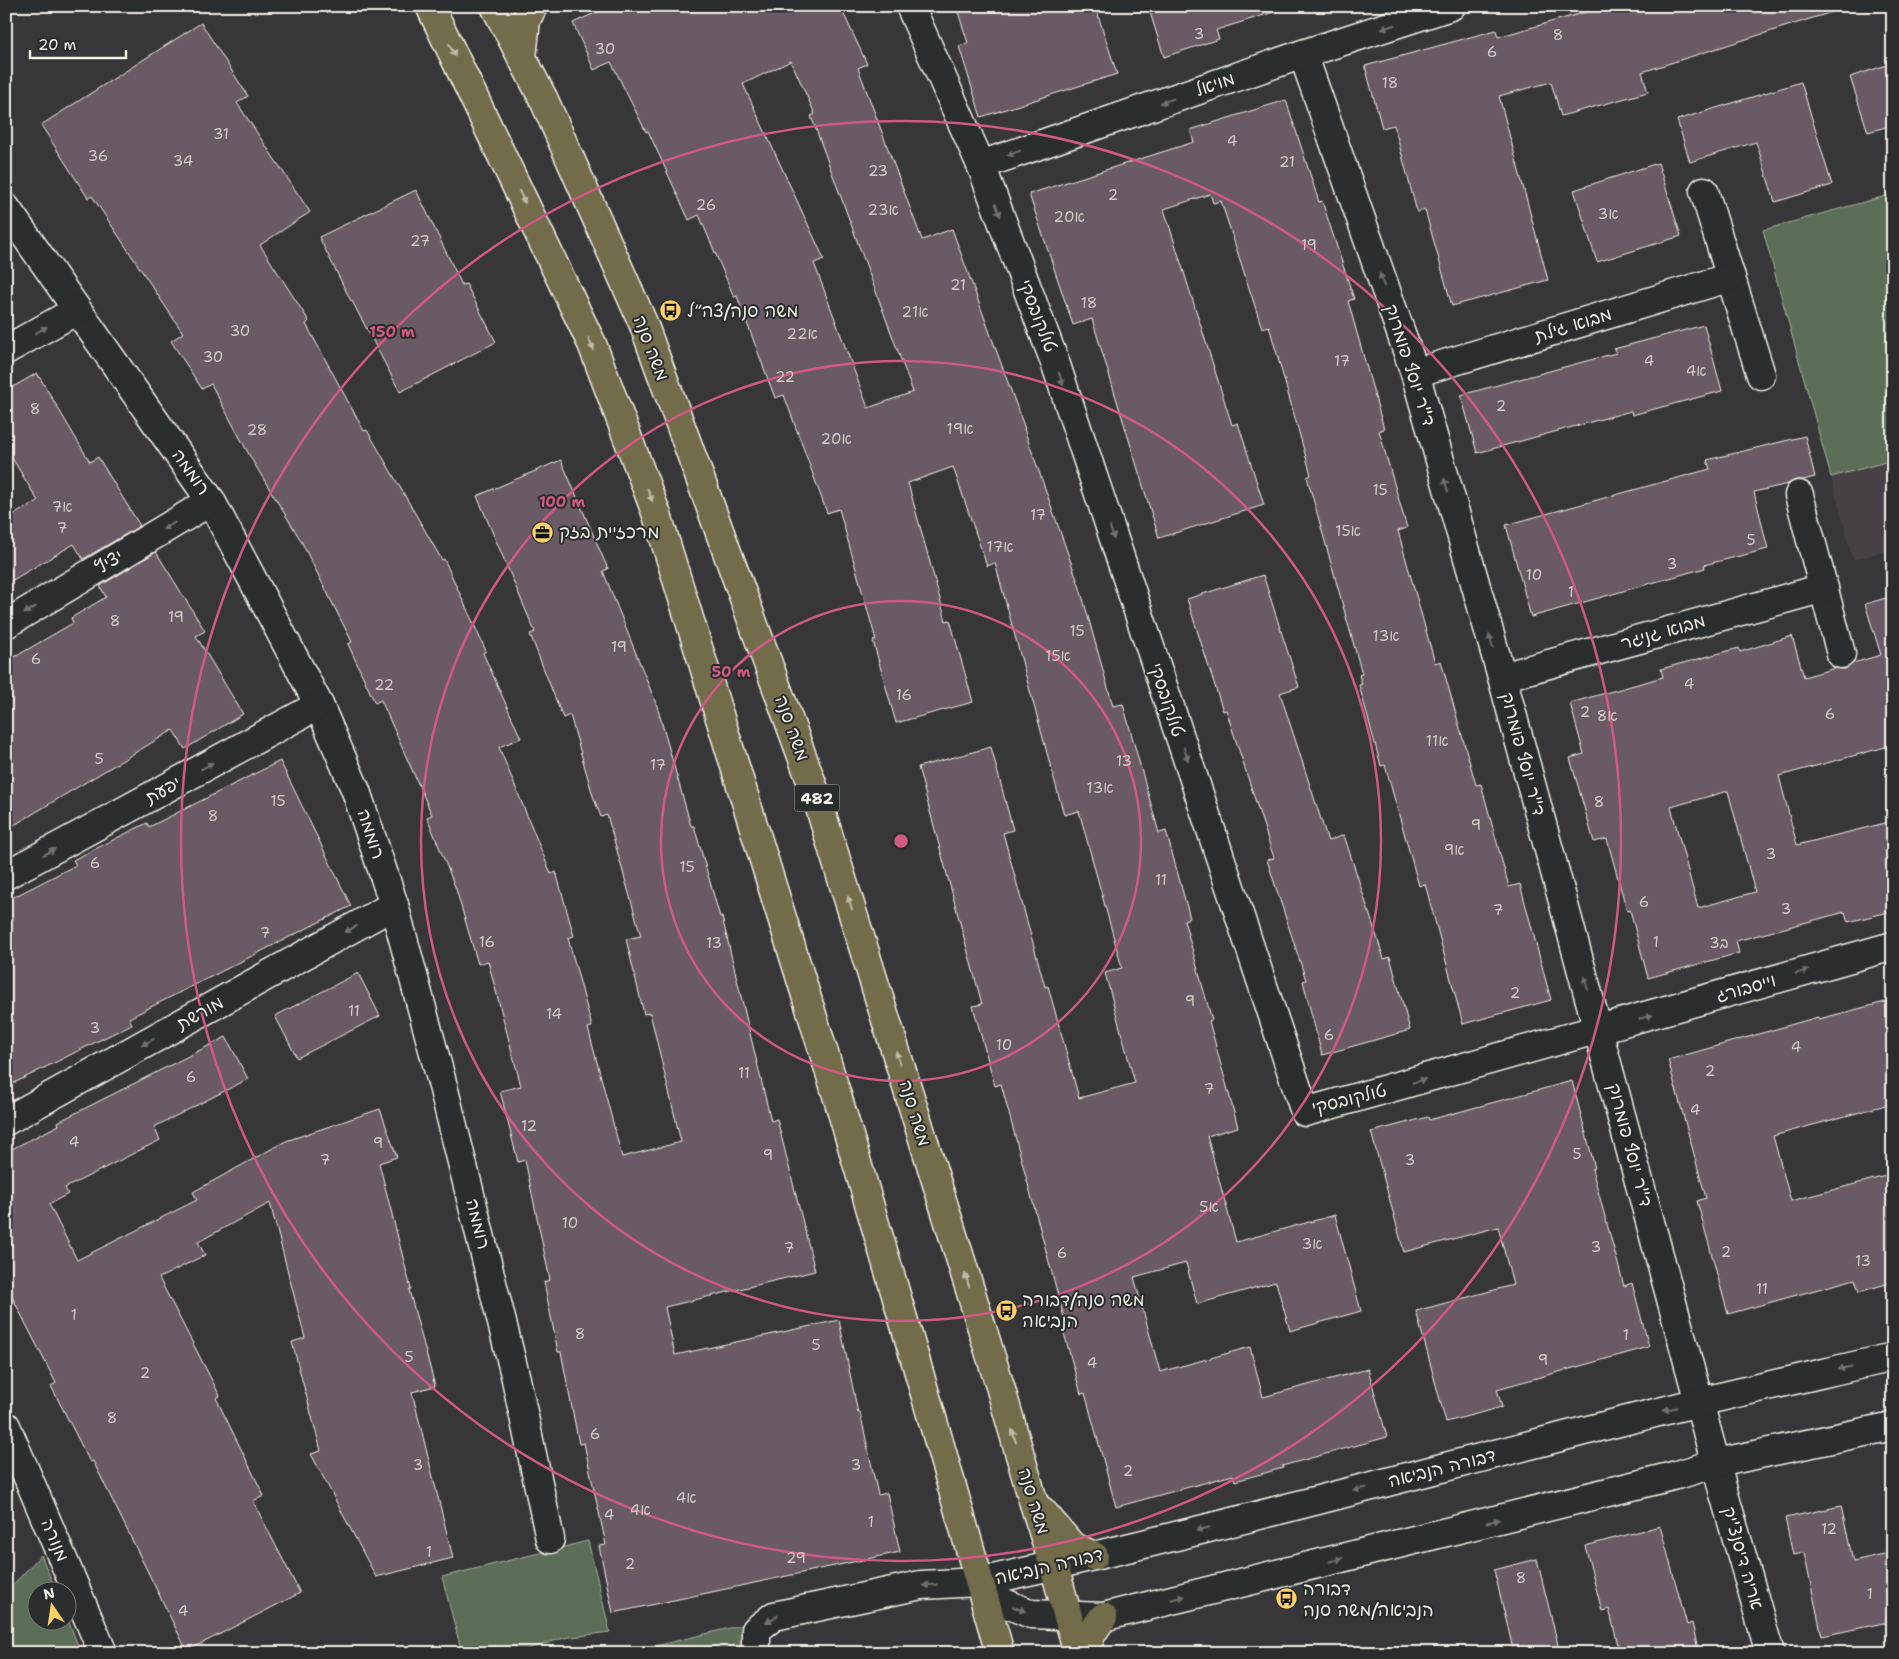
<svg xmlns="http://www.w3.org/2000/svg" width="1899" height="1659" viewBox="0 0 1899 1659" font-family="'Shantell Sans','Playpen Sans Hebrew',sans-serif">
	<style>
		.built { fill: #464146 }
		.green { fill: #5c6e58; stroke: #a8b0a0 }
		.building { fill: #695a65; stroke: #f4f1e8; fill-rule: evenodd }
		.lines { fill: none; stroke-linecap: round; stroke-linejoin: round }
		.street-casing { stroke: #f4f1e8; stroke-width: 31 }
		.secondary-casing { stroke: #f4f1e8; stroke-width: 31 }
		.primary-casing { stroke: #f4f1e8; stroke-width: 31 }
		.street { stroke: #2a2d2e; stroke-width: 28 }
		.secondary { stroke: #2a2d2e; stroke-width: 28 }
		.primary { stroke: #726c4b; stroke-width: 28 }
		.oneway { fill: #71726f }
		.oneway2 { fill: #c0bca9 }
		.ring { fill: none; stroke: #d15985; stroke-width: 2.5 }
		.labels { text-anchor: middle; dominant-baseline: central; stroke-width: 4; stroke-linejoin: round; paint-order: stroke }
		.number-label { font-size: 15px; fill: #d1cbc7 }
		.shield { fill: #2a2d2e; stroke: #b7b6b0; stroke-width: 1 }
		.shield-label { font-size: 16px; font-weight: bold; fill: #f4f1e8 }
		.street-label { font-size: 18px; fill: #f4f1e8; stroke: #2a2d2e }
		.poi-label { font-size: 18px; fill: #f4f1e8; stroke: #2a2d2e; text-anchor: start }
		.centre { fill: #d15985; stroke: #2a2d2e; stroke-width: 2.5 }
		.ring-label { font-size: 15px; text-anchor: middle; font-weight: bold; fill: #d15985; stroke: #2a2d2e; stroke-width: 4; stroke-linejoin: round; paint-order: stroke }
	</style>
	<rect width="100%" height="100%" fill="#373639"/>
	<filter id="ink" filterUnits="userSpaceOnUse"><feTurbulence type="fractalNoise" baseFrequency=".02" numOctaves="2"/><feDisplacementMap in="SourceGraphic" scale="10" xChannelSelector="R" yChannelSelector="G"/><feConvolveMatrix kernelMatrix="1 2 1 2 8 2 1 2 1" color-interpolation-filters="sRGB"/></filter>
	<g filter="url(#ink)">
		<path class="built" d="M1893 460V549L1853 560 1831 477Z"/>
		<g class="green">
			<path d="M1893 194V460L1831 477 1763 230Z"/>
			<path d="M588 1541 610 1632 564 1638 531 1648 521 1653H462L442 1577Z"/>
			<path d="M41 1555 56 1591 38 1592V1622H68V1620L81 1653H6V1592Z"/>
			<path d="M742 1625V1653H640L639 1650Z"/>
		</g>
		<g class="building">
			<path d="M610 6H840L867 64 858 68 922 240 952 229 1025 429H1024L1080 588 1113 706 1123 704 1159 833 1166 831 1190 918 1184 920 1212 1020 1209 1021 1238 1127 1207 1136 1236 1242 1335 1215 1361 1311 1290 1331 1276 1282 1197 1304 1186 1263 1134 1277 1160 1372 1250 1347 1263 1397 1368 1369 1387 1437 1282 1466 1283 1468 1235 1481 1233 1475 1116 1507 1085 1393 1081 1394 1062 1326 1066 1325 1001 1084 995 1086 973 1006 982 1004 918 767 991 747 1013 830 1003 833 1045 987 1048 986 1079 1098 1135 1083 1105 973 1122 968 1079 811 1064 815 995 563 987 566 953 467 908 483 946 621 950 620 973 702 896 723 873 641 876 640 839 509 827 513 784 395 775 398 737 296 734 297 699 215 689 220 648 131 646 132 611 62 594 70 573 23ZM791 61 815 114 811 116 913 392 868 408 814 263 824 259 743 84Z"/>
			<path d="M956 6H1095L1117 74 981 117 959 46 968 43Z"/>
			<path d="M1148 6H1273L1274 12 1216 30 1219 39 1164 57Z"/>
			<path d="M1607 6H1831L1832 12 1642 72 1648 92 1561 116 1551 82 1499 96 1548 280 1452 306 1425 210 1417 212 1394 125 1382 128 1365 66 1496 30 1498 37Z"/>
			<path d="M201 23 248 96 237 103 310 212 260 245 309 321 306 324 364 431 367 430 442 560 444 559 486 651 483 653 521 738 499 747 551 874 556 872 574 936 568 938 592 1027 588 1028 622 1157 681 1142 650 1013 644 1014 626 939 641 936 607 815 601 817 593 796 570 715 563 718 530 634 535 632 477 496 561 460 608 569 603 571 657 706 691 826H694L720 917H722L771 1121 777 1119 815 1271 665 1307 675 1355 839 1320 858 1413 860 1412 878 1495 887 1493 900 1552 613 1613 599 1546 606 1545 584 1443 579 1444 561 1352H558L544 1282 550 1280 525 1160 518 1162 500 1091 521 1086 488 961 478 964 456 889 427 817 432 815 381 700 375 703 348 644 352 642 300 539 252 460 211 384 202 389 171 341 183 333 92 196 88 198 41 125Z"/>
			<path d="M1893 63V125L1868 132 1850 77Z"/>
			<path d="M1801 82 1832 185 1775 202 1756 142 1690 162 1677 120Z"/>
			<path d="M1286 100 1319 202 1322 201 1354 299 1348 301 1384 429 1379 431 1407 528 1398 531 1435 663 1441 661 1476 785 1481 784 1509 887 1520 884 1551 1000 1463 1024 1425 884 1419 886 1385 765 1381 766 1359 685 1362 684 1359 675 1362 674 1307 477 1311 475 1269 326 1262 328 1221 201 1213 203 1210 194 1164 209 1232 425 1238 423 1264 505 1159 538 1092 319 1073 325 1029 194 1194 142 1190 130Z"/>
			<path d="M1658 163 1681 236 1597 262 1574 190Z"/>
			<path d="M416 190 462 285 466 284 496 342 400 392 352 301H351L319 237Z"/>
			<path d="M1704 325 1722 391 1632 415 1631 411 1477 453 1461 395 1616 353 1614 349Z"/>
			<path d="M37 373 90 462 98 457 140 526 83 559 74 544 6 584V519L38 501 6 448V391Z"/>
			<path d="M1805 436 1815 477 1803 480H1796L1788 484 1754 492 1768 549 1704 565 1705 568 1531 617 1506 525 1710 469 1707 460Z"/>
			<path d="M156 552 205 631 196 636 243 714 185 749 173 730 6 830V662L73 623 71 618 106 597 100 586Z"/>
			<path d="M1263 575 1299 687 1280 693 1328 841 1344 835 1384 959 1390 957 1410 1030 1322 1055 1303 981 1306 980 1267 860 1274 858 1226 710 1223 711 1187 599Z"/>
			<path d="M1893 596V745L1779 776 1797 845 1893 821V911L1848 922 1845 912 1736 941 1739 953 1648 978 1630 910 1627 911 1607 839 1594 842 1570 758 1584 754 1570 703 1663 677 1661 669 1739 648 1740 652 1792 636 1804 677 1835 668 1845 669 1853 663 1881 655 1865 604ZM1728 791 1755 892 1698 908 1671 807Z"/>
			<path d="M280 761 351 906 129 1018 132 1024 6 1087V901L76 865 73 860 147 823 149 827Z"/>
			<path d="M358 973 380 1016 297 1058 275 1016Z"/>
			<path d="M1893 1000V1103L1773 1136 1791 1201 1893 1174V1282L1859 1292 1855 1279 1728 1314 1697 1201 1706 1198 1668 1060 1818 1017 1819 1019Z"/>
			<path d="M226 1037 248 1079 154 1127 160 1140 65 1188 68 1194 49 1204 77 1260 197 1200 193 1192 286 1141 380 1109 397 1157 379 1163 411 1289 409 1290 435 1386 412 1392 453 1558 376 1577 311 1454 321 1451 292 1342 305 1338 270 1203 198 1242 205 1255 159 1278 220 1396 216 1398 264 1496 253 1501 300 1593 187 1651 93 1461 90 1462 51 1386 56 1383 6 1285V1152L59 1125 58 1122Z"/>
			<path d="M1572 1081 1595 1168 1592 1169 1624 1286 1632 1283 1649 1347 1497 1389 1502 1407 1446 1422 1416 1311 1513 1285 1498 1227 1404 1252 1371 1132 1428 1117 1429 1120Z"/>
			<path d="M1841 1506 1853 1561 1893 1552V1621L1822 1636 1804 1553 1793 1555 1785 1518Z"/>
			<path d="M1660 1526 1687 1625 1692 1623 1699 1653H1620L1609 1609 1602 1611 1585 1546Z"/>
			<path d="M1537 1559 1560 1653H1514L1494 1570Z"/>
		</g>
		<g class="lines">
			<defs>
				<g id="street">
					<path d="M910 6 981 165 1056 365 1305 1112 1893 946"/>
					<path d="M1303 54 1415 373 1502 677 1724 1494 1770 1653"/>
					<path d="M981 165 1303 54 1451 6"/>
					<path d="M1704 191 1761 375"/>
					<path d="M6 208 211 501 319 705 356 791 394 905 444 1090 516 1379 550 1539"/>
					<path d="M6 350 77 310"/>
					<path d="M1415 373 1731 277"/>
					<path d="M1799 495 1841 654"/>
					<path d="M6 624 211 501"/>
					<path d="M1502 677 1824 588"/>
					<path d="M6 875 319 705"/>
					<path d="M6 1121 394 905"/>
					<path d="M6 1426 103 1653"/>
					<path d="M756 1653V1630L774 1616 921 1585 979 1582"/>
				</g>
				<g id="secondary">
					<path d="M979 1582 1000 1601 1031 1614 1103 1617 1677 1475 1717 1463 1893 1426"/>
					<path d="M979 1582C1209 1532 1435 1468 1663 1411 1739 1392 1816 1375 1893 1357"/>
				</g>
				<g id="primary">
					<path d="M430 6 592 344 657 515 836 1092 915 1359 1000 1653"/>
					<path d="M495 6 544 100 643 323 814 789 1000 1386 1033 1500 1054 1566 1078 1653"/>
					<path d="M522 58 526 20 533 6"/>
					<path d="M1042 1511 1072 1546 1094 1556"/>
					<path d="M1084 1653 1092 1633 1103 1617"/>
				</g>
			</defs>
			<use href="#street" class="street-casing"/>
			<use href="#secondary" class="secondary-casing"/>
			<use href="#primary" class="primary-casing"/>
			<use href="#street" class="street"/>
			<use href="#secondary" class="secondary"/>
			<use href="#primary" class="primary"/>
		</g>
		<defs><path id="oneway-solid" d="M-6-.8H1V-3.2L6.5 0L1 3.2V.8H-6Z" transform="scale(1.25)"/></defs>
		<g class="oneway">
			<use href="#oneway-solid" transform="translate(1388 27) rotate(162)"/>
			<use href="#oneway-solid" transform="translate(1167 101) rotate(161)"/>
			<use href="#oneway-solid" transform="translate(1014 153) rotate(161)"/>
			<use href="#oneway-solid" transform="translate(998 210) rotate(69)"/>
			<use href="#oneway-solid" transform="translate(1382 280) rotate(-109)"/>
			<use href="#oneway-solid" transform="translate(41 330) rotate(-30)"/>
			<use href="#oneway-solid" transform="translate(1061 379) rotate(72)"/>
			<use href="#oneway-solid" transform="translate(1446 485) rotate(-106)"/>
			<use href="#oneway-solid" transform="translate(169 526) rotate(149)"/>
			<use href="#oneway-solid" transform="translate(1112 533) rotate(72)"/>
			<use href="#oneway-solid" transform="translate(30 610) rotate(149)"/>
			<use href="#oneway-solid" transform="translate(1491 641) rotate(-106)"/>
			<use href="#oneway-solid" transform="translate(1186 754) rotate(72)"/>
			<use href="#oneway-solid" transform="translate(207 766) rotate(-29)"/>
			<use href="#oneway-solid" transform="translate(49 852) rotate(-29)"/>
			<use href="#oneway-solid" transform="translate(351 929) rotate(151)"/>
			<use href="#oneway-solid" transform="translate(1802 972) rotate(-16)"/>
			<use href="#oneway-solid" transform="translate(1586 983) rotate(-105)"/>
			<use href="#oneway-solid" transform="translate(1646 1017) rotate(-16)"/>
			<use href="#oneway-solid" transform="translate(148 1042) rotate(151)"/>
			<use href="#oneway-solid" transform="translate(1419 1081) rotate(-16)"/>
			<use href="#oneway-solid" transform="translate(1845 1368) rotate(167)"/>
			<use href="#oneway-solid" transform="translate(1670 1409) rotate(167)"/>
			<use href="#oneway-solid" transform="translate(1360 1489) rotate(166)"/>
			<use href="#oneway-solid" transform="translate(1493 1521) rotate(-14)"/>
			<use href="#oneway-solid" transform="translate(1203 1529) rotate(166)"/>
			<use href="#oneway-solid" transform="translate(1336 1560) rotate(-14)"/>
			<use href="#oneway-solid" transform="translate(930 1585) rotate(177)"/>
			<use href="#oneway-solid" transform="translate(1178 1598) rotate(-14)"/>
			<use href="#oneway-solid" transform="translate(1019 1609) rotate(22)"/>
			<use href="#oneway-solid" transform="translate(772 1619) rotate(150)"/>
		</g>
		<g class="oneway2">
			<use href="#oneway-solid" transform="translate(452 50) rotate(64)"/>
			<use href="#oneway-solid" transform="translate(522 197) rotate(64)"/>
			<use href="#oneway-solid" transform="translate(591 344) rotate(67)"/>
			<use href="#oneway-solid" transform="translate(650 495) rotate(69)"/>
			<use href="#oneway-solid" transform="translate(850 903) rotate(-107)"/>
			<use href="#oneway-solid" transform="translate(898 1058) rotate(-107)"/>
			<use href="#oneway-solid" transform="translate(967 1280) rotate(-107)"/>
			<use href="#oneway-solid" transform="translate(1014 1436) rotate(-106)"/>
		</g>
	</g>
	<g class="ring">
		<circle cx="901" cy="841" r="240"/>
		<circle cx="901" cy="841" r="480"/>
		<circle cx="901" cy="841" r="720"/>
	</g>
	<defs>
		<symbol id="bus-disc" viewBox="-11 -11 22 22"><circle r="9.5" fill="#ffd166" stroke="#2a2d2e"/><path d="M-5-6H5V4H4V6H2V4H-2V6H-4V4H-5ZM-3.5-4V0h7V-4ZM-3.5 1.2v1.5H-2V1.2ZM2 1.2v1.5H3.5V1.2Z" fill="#111"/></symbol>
		<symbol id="office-disc" viewBox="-11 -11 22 22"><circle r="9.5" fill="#ffd166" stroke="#2a2d2e"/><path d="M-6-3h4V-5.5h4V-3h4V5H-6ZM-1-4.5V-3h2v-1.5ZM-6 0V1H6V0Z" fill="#111"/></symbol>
	</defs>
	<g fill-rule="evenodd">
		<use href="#bus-disc" x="658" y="298" width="25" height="25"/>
		<use href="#office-disc" x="530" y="520" width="25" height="25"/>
		<use href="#bus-disc" x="994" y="1298" width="25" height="25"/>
		<use href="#bus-disc" x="1274" y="1586" width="25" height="25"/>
	</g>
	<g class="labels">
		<g class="number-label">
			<text x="1199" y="34">3</text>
			<text x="1558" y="35">8</text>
			<text x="605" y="49">30</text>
			<text x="1492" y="52">6</text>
			<text x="1390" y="83">18</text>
			<text x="221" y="134">31</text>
			<text x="1232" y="141">4</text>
			<text x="98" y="156">36</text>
			<text x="183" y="161">34</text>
			<text x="1287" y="162">21</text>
			<text x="878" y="171">23</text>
			<text x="1113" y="195">2</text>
			<text x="706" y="205">26</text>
			<text x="883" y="210">23א</text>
			<text x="1608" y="214">3א</text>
			<text x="1069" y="217">20א</text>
			<text x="420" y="241">27</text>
			<text x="1309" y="245">19</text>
			<text x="958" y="285">21</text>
			<text x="1089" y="303">18</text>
			<text x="915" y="312">21א</text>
			<text x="240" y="331">30</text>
			<text x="802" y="334">22א</text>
			<text x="213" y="357">30</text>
			<text x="1342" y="361">17</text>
			<text x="1649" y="361">4</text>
			<text x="1696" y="371">4א</text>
			<text x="785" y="377">22</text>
			<text x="1501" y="406">2</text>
			<text x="35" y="409">8</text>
			<text x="960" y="429">19א</text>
			<text x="257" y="430">28</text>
			<text x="836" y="439">20א</text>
			<text x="1380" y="490">15</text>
			<text x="62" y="507">7א</text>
			<text x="1038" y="515">17</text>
			<text x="62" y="528">7</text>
			<text x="1348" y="531">15א</text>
			<text x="1751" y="540">5</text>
			<text x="1000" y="547">17א</text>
			<text x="1672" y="564">3</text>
			<text x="1534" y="575">10</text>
			<text x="1571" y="592">1</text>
			<text x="176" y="617">19</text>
			<text x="115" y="621">8</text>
			<text x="1077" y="631">15</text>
			<text x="1386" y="636">13א</text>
			<text x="619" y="647">19</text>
			<text x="1058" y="656">15א</text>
			<text x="36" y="659">6</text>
			<text x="1689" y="684">4</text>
			<text x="384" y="685">22</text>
			<text x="904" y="695">16</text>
			<text x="1585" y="712">2</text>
			<text x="1830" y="714">6</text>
			<text x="1607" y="716">8א</text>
			<text x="1437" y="741">11א</text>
			<text x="99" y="759">5</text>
			<text x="1124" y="761">13</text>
			<text x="658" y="765">17</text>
			<text x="1100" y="788">13א</text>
			<text x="278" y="801">15</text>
			<text x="1599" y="802">8</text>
			<text x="213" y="816">8</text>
			<text x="1476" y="825">9</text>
			<text x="1454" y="850">9א</text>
			<text x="1771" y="854">3</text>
			<text x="95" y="863">6</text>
			<text x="687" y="867">15</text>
			<text x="1161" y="880">11</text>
			<text x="1644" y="902">6</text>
			<text x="1786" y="909">3</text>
			<text x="1498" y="910">7</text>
			<text x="265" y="933">7</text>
			<text x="487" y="942">16</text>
			<text x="1656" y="942">1</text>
			<text x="714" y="943">13</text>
			<text x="1719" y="943">3ב</text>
			<text x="1515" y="993">2</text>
			<text x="1190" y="1001">9</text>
			<text x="354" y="1011">11</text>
			<text x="554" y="1014">14</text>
			<text x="95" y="1028">3</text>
			<text x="1329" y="1035">6</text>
			<text x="1004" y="1045">10</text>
			<text x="1796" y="1047">4</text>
			<text x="1710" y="1071">2</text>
			<text x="744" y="1073">11</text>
			<text x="191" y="1077">6</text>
			<text x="1209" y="1089">7</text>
			<text x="1695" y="1110">4</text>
			<text x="529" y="1126">12</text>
			<text x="74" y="1142">4</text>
			<text x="378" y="1143">9</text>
			<text x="1577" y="1154">5</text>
			<text x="768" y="1155">9</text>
			<text x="325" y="1160">7</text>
			<text x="1410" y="1160">3</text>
			<text x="1209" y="1207">5א</text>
			<text x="570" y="1223">10</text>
			<text x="1312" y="1244">3א</text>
			<text x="1596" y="1247">3</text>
			<text x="789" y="1248">7</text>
			<text x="1726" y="1252">2</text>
			<text x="1062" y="1253">6</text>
			<text x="1863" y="1261">13</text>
			<text x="1762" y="1289">11</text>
			<text x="74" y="1315">1</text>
			<text x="580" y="1334">8</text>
			<text x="1626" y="1335">1</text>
			<text x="816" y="1345">5</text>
			<text x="409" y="1357">5</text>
			<text x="1543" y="1360">9</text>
			<text x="1092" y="1363">4</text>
			<text x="145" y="1373">2</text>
			<text x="112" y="1418">8</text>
			<text x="595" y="1434">6</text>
			<text x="418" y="1465">3</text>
			<text x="856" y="1465">3</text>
			<text x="1128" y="1471">2</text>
			<text x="686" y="1498">4א</text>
			<text x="640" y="1510">4א</text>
			<text x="609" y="1515">4</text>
			<text x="871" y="1522">1</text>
			<text x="1829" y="1529">12</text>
			<text x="429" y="1552">1</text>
			<text x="796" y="1558">29</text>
			<text x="630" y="1564">2</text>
			<text x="1521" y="1578">8</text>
			<text x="1870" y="1594">1</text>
			<text x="183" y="1611">4</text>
		</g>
		<rect class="shield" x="794.5" y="784.5" width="45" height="27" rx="4"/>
		<g class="shield-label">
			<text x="817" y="798">482</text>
		</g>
		<g class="street-label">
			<text transform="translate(1215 84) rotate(-19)">מויאל</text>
			<text transform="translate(1038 316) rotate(69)">טולקובסקי</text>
			<text transform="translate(1573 325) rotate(-17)">מבוא גילת</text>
			<text transform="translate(651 348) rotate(69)">משה סנה</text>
			<text transform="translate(1410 365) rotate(72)">ד"ר יוסף פומרוק</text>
			<text transform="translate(191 472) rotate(55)">רוממה</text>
			<text transform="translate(109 562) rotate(-31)">יציץ</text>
			<text transform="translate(1663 632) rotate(-16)">מבוא גניגר</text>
			<text transform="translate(1167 700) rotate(72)">טולקובסקי</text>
			<text transform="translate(792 728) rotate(70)">משה סנה</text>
			<text transform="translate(1523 754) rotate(75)">ד"ר יוסף פומרוק</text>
			<text transform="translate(163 790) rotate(-29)">יפעת</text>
			<text transform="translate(371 834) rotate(72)">רוממה</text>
			<text transform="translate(1746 988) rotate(-16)">וייסבורג</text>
			<text transform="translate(200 1013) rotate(-29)">מורשת</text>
			<text transform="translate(1349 1099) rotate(-14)">טולקובסקי</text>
			<text transform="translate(915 1113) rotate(73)">משה סנה</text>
			<text transform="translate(1630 1145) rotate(75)">ד"ר יוסף פומרוק</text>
			<text transform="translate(478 1224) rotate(76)">רוממה</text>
			<text transform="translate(1442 1468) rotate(-14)">דבורה הנביאה</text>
			<text transform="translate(1034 1501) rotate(73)">משה סנה</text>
			<text transform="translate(55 1540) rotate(67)">מנורה</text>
			<text transform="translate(1743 1558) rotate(74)">אריה דיסנצ'יק</text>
			<text transform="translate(1049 1566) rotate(-13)">דבורה הנביאה</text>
		</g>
		<g class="poi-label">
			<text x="687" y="311">משה סנה/צה״ל</text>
			<text x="559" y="532">מרכזיית בזק</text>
			<text x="1022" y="1300">משה סנה/דבורה<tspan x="1022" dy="21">הנביאה</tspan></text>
			<text x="1303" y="1589">דבורה<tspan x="1303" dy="21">הנביאה/משה סנה</tspan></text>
		</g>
	</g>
	<circle cx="901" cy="841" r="8" class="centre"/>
	<g class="ring-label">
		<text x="392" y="337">150 m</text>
		<text x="562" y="507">100 m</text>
		<text x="731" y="677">50 m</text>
	</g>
	<rect width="1899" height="1659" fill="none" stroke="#2a2d2e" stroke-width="25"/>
	<rect x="12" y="12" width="1874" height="1634" fill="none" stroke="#f4f1e8" stroke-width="2" filter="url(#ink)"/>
	<g transform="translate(52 1606) rotate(347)"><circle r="24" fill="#2a2d2e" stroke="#7b7b78"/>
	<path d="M0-4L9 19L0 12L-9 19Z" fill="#ffd166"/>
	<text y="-8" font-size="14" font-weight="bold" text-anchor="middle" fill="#f4f1e8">N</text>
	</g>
	<path d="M30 50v8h96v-8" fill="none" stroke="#f4f1e8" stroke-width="2.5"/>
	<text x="38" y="50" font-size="15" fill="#f4f1e8" stroke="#2a2d2e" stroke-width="4" paint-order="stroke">20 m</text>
</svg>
